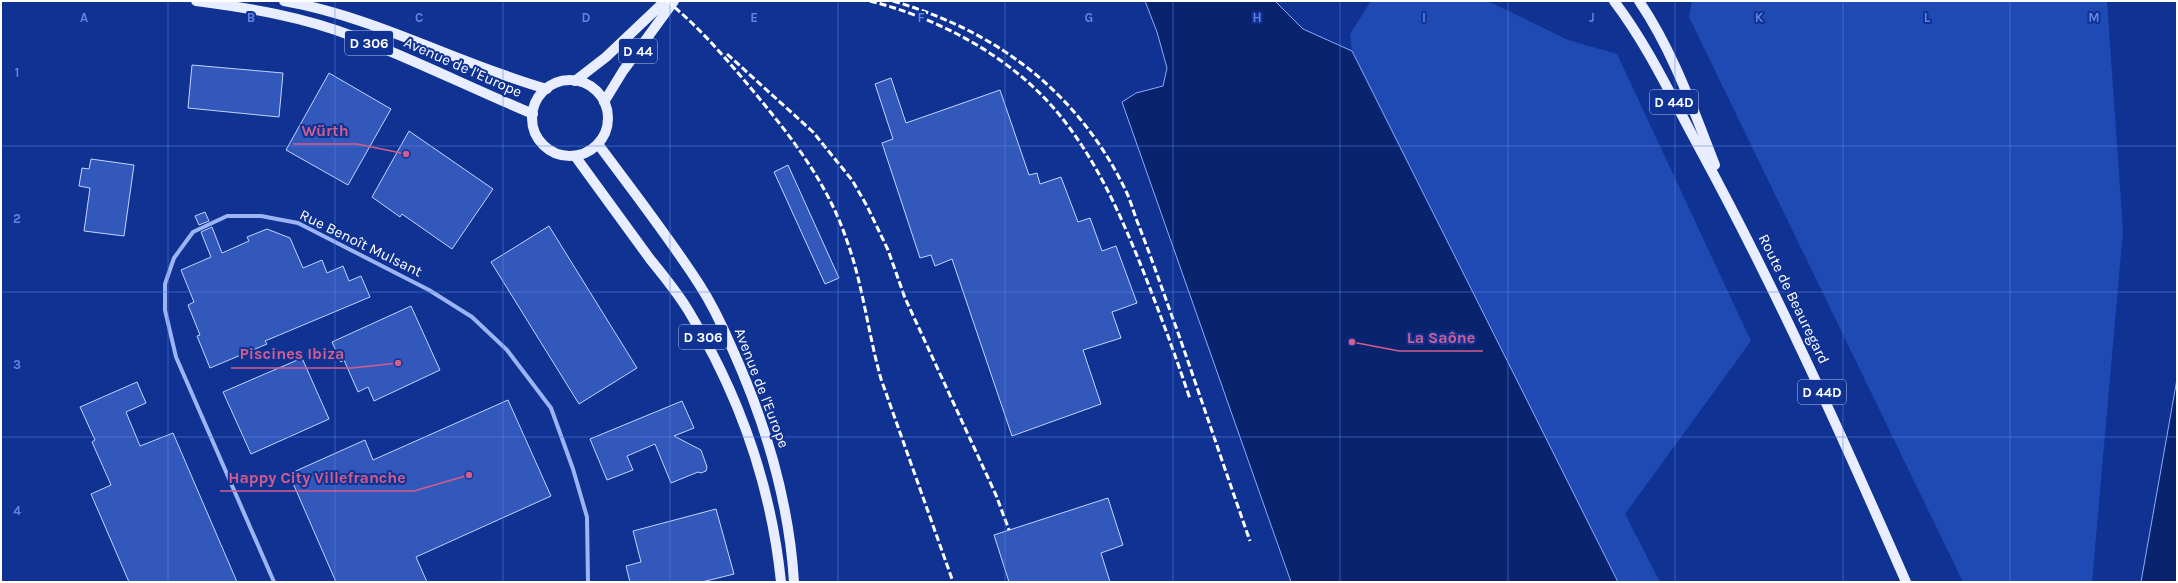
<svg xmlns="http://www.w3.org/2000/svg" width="2178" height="583" viewBox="0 0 2178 583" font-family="Karla,sans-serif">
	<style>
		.green { fill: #204ab3 }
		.water { fill: #09236e; stroke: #8cacf8 }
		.building { fill: #3358bb; stroke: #c3d4fe }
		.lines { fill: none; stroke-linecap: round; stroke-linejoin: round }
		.minor { stroke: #9bb4f4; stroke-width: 4 }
		.primary { stroke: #e8edff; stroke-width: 10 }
		.rail { stroke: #fff; stroke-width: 3; stroke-dasharray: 7 3; stroke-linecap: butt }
		.grid { fill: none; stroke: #6183e4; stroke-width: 1; stroke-opacity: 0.55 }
		.labels { text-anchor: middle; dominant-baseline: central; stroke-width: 4; stroke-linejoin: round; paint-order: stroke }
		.shield { fill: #0f3293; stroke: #b7c2df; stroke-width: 1 }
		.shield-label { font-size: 14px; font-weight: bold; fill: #fff }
		.street-label { font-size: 15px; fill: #fff; stroke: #0f3293 }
		.grid-label { font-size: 13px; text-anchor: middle; font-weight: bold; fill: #6183e4; stroke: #0f3293; stroke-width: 4; stroke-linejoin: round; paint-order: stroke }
		.leader { fill: none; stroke: #d45d8c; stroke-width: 1.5 }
		.callout-dot { fill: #d45d8c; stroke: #0f3293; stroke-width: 1.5 }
		.callout-label { font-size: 16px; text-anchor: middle; font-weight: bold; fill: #d45d8c; stroke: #0f3293; stroke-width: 4; stroke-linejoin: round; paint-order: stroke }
	</style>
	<rect width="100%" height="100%" fill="#0f3293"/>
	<g class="green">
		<path d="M1371 1H1488L1568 40 1617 54 1751 341 1625 514 1660 582H1618L1352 51 1350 34Z"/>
		<path d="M1692 1H2107L2123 231 2092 582H1963L1689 17Z"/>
	</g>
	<g class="water">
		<path d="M1145 1H1275L1303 29 1352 51 1618 582H1291L1122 102 1136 93 1163 86 1167 68 1157 32Z"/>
		<path d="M2177 379V582H2141Z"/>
	</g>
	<g class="building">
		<path d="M192 65 283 73 279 117 188 108Z"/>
		<path d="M329 73 391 109 348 185 286 150Z"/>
		<path d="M891 78 906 123 1000 90 1029 175 1037 173 1040 184 1061 177 1078 222 1090 218 1102 251 1116 246 1137 303 1112 312 1121 338 1083 350 1101 404 1012 436 952 259 935 266 931 255 920 258 882 143 893 139 875 84Z"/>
		<path d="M409 131 493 189 452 249 402 214 400 217 372 197Z"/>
		<path d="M91 159 134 165 124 236 84 231 90 188 79 186 82 168 89 169Z"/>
		<path d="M788 165 839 278 825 284 774 172Z"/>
		<path d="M205 212 209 221 199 225 195 216Z"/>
		<path d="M549 226 637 368 579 404 491 262Z"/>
		<path d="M212 227 222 253 249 241 247 237 267 229 290 238 303 268 322 260 327 273 343 266 349 281 361 276 370 297 265 341 267 344 210 368 197 336 200 335 188 305 194 302 181 270 211 257 201 232Z"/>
		<path d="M411 306 440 370 374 401 368 387 358 392 344 360 341 362 332 342Z"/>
		<path d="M302 358 329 419 251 454 223 392Z"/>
		<path d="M137 382 146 403 126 412 140 446 173 433 237 582H129L91 494 111 485 92 442 95 440 80 407Z"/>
		<path d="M508 400 551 496 416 557 427 582H336L289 474 365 440 373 460Z"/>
		<path d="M682 401 694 428 674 436 701 450 707 467 706 471 701 473 698 472 671 483 655 444 627 456 633 470 607 480 590 439Z"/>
		<path d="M1108 498 1123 545 1101 553 1110 582H1009L994 535Z"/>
		<path d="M716 509 734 574 702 582H630L626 566 641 562 633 531Z"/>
	</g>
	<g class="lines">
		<path class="minor" d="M274 582 176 357 165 310V284L174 258 193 232 227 216H261L298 223 429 290 472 317 507 350 551 408 573 469 587 517 588 582"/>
		<g class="primary">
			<path d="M196 1C250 8 304 17 355 37 415 60 473 89 533 114"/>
			<path d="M284 1C376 17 458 64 547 89"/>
			<path d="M1614 1C1649 47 1673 100 1701 151 1777 291 1842 436 1906 582"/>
			<path d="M1639 1C1673 51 1693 109 1715 165"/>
			<circle cx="570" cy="118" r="38"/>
			<path d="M575 81 606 57 665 1"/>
			<path d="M604 102 623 71 674 1"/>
			<path d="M598 144C632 190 668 236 699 284 712 304 722 325 731 346 765 421 789 500 794 582"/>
			<path d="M575 156C600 190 625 225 650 259 663 275 677 292 688 310 739 394 771 484 781 582"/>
		</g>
		<g class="rail">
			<path d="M667 1C698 26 724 56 749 86 789 134 827 181 847 241 863 285 868 333 881 379L952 579"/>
			<path d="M870 1C937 18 1004 53 1051 105 1093 152 1119 211 1142 268 1159 311 1175 354 1190 399"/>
			<path d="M893 1C996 31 1077 91 1125 189 1130 199 1133 210 1137 221 1151 256 1163 292 1176 327 1201 398 1225 470 1250 541"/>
			<path d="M727 54 813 132 852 180 867 206 888 250 905 298 996 495 1009 530"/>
		</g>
	</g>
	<path class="grid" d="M168 1V582M335 1V582M503 1V582M670 1V582M838 1V582M1005 1V582M1173 1V582M1340 1V582M1508 1V582M1675 1V582M1843 1V582M2010 1V582M1 146H2177M1 292H2177M1 437H2177"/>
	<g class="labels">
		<g class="shield">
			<rect x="345" y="31" width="48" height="24" rx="3"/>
			<rect x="619" y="39" width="38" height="24" rx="3"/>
			<rect x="1650" y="90" width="48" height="24" rx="3"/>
			<rect x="679" y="325" width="48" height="24" rx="3"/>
			<rect x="1798" y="380" width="48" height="24" rx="3"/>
		</g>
		<g class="shield-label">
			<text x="369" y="43">D 306</text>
			<text x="638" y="51">D 44</text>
			<text x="1674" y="102">D 44D</text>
			<text x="703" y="337">D 306</text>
			<text x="1822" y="392">D 44D</text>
		</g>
		<g class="street-label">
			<text transform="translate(463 67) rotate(24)">Avenue de l'Europe</text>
			<text transform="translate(361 243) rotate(26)">Rue Benoît Mulsant</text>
			<text transform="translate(1794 299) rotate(64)">Route de Beauregard</text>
			<text transform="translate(762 388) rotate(69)">Avenue de l'Europe</text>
		</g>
	</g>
	<g class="grid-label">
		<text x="84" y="22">A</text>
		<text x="251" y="22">B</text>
		<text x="419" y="22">C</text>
		<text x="586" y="22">D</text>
		<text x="754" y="22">E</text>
		<text x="921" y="22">F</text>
		<text x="1089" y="22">G</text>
		<text x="1257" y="22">H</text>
		<text x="1424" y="22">I</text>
		<text x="1592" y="22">J</text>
		<text x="1759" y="22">K</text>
		<text x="1927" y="22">L</text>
		<text x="2094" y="22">M</text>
		<text x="17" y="77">1</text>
		<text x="17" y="223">2</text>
		<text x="17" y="369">3</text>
		<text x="17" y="515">4</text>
	</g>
	<path class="leader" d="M406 154L357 144H293M1352 342L1399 351H1483M398 363L352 368H231M469 475L414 491H220"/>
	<g class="callout-dot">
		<circle cx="406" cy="154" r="4"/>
		<circle cx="1352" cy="342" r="4"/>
		<circle cx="398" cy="363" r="4"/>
		<circle cx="469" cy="475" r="4"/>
	</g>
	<g class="callout-label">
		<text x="325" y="136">Würth</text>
		<text x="1441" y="343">La Saône</text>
		<text x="292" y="359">Piscines Ibiza</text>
		<text x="317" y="483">Happy City Villefranche</text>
	</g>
	<rect width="2178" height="583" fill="none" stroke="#ffffff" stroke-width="4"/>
</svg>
